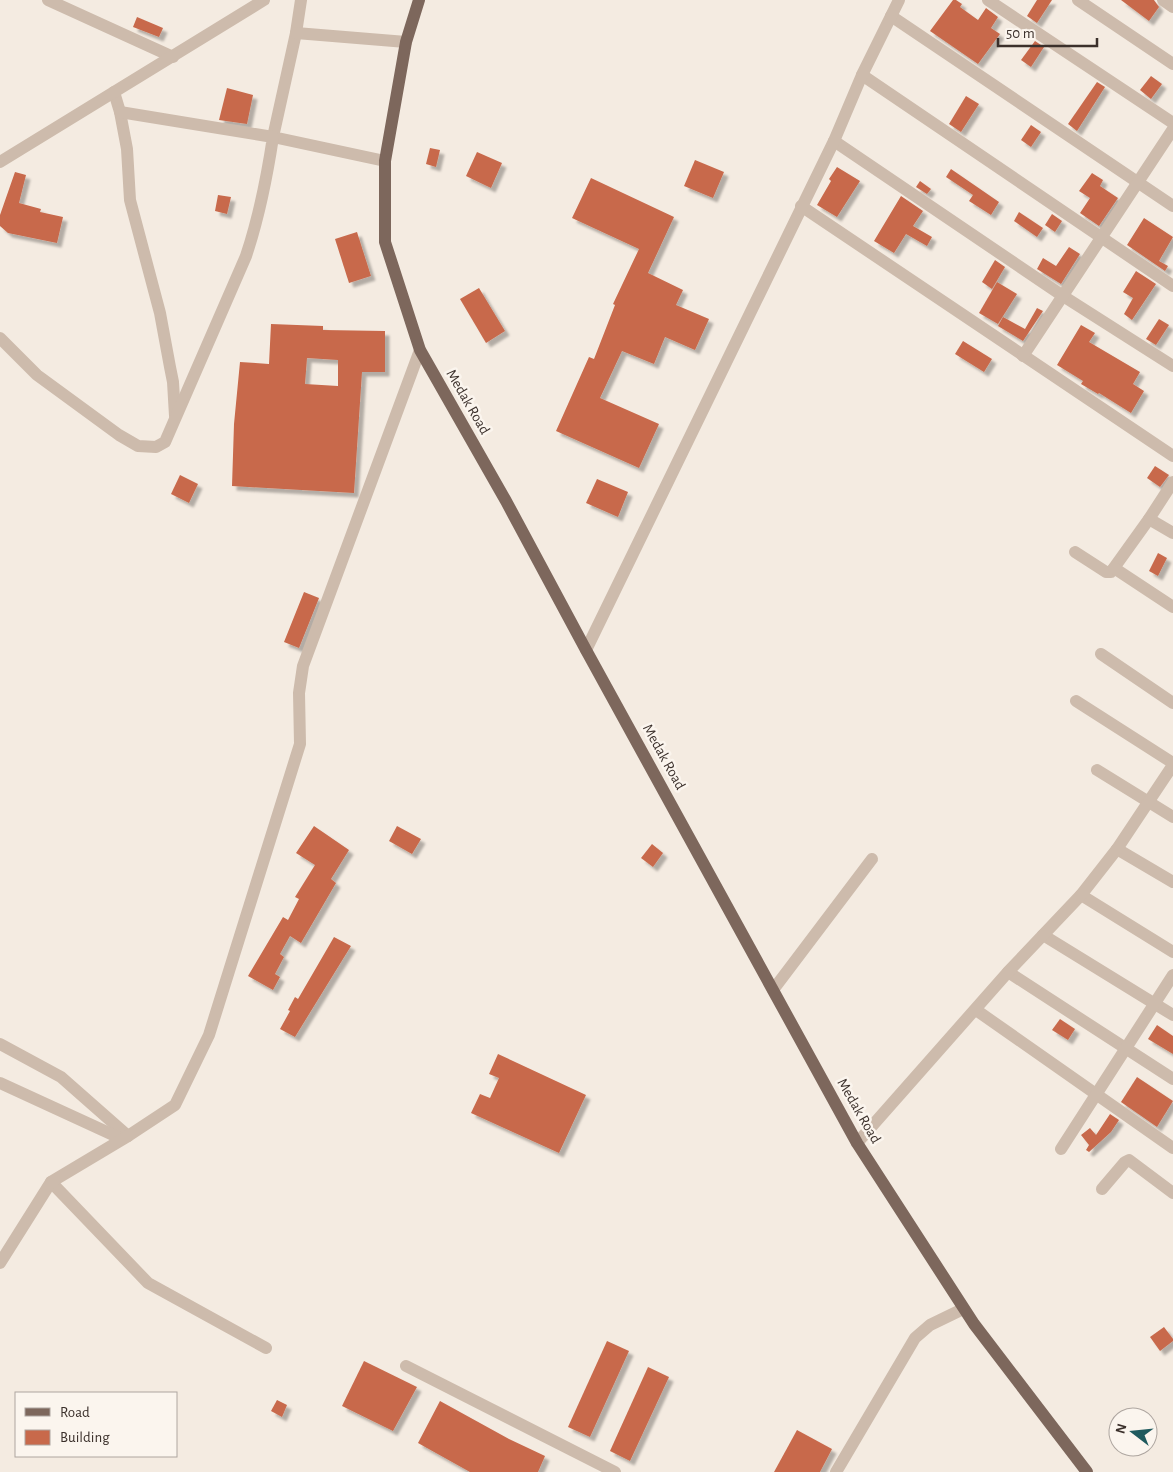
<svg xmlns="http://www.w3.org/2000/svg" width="1173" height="1472" viewBox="0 0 1173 1472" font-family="'Alegreya Sans',sans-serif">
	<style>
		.building { fill: #c8694b; fill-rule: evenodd; filter: url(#shadow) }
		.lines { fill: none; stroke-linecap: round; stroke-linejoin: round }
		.minor { stroke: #cdbbac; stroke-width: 12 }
		.major { stroke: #7d675c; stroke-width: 12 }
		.labels { text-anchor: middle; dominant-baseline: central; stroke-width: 5; stroke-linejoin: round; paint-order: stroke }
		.street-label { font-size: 15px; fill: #3b302b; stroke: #fbf5ee }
	</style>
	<defs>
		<filter id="shadow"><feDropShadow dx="4.5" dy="4.5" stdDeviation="1" flood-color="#0004"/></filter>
	</defs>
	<rect width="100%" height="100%" fill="#f4ebe1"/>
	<g class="building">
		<path d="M953 0H956L962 4 960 7 978 20 986 8 998 17 991 28 1000 34 978 64 930 31Z"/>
		<path d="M1037 0H1052L1037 23 1027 16Z"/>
		<path d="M1121 0H1154L1159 7 1149 21Z"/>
		<path d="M137 17 163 28 159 37 133 27Z"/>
		<path d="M1035 41 1044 47 1031 67 1021 60Z"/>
		<path d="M1151 76 1162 84 1151 99 1140 90Z"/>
		<path d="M1097 82 1105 87 1077 131 1068 124Z"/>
		<path d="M227 88 253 95 247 124 219 120Z"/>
		<path d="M966 96 979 104 961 132 949 124Z"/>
		<path d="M1031 125 1041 132 1031 147 1021 140Z"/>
		<path d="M430 148 440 150 436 167 426 164Z"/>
		<path d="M477 152 502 163 491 188 466 176Z"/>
		<path d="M695 160 724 172 713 198 684 186Z"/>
		<path d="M837 167 860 181 837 217 817 205 831 181 829 179Z"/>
		<path d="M951 169 999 202 991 215 969 201 973 195 946 177Z"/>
		<path d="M15 172 26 175 19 203 41 209 40 212 63 217 57 243 8 233 0 226V215Z"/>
		<path d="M1092 173 1103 180 1100 186 1118 198 1099 226 1080 213 1090 198 1079 191Z"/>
		<path d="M591 178 674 217 648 273 683 290 676 305 709 319 695 350 665 337 654 364 622 351 600 398 659 424 639 468 556 431 589 357 594 359 615 305 613 304 639 249 572 218Z"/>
		<path d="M920 181 931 189 927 194 916 187Z"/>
		<path d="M218 195 231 197 227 214 215 211Z"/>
		<path d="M901 196 923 211 913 226 932 237 927 246 906 234 894 253 874 241Z"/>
		<path d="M1019 212 1043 228 1037 237 1014 221Z"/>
		<path d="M1052 214 1062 221 1055 232 1045 225Z"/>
		<path d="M1144 218 1173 237 1159 261 1168 266 1165 271 1127 245Z"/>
		<path d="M357 232 371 276 349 283 335 239Z"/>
		<path d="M1069 247 1080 254 1061 284 1037 269 1043 258 1056 266Z"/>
		<path d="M995 260 1005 267 992 289 982 282Z"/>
		<path d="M1136 271 1156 284 1132 320 1124 314 1133 298 1123 292Z"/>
		<path d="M997 282 1017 294 998 324 979 313Z"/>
		<path d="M479 288 505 331 486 343 460 299Z"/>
		<path d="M1037 308 1043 311 1023 341 998 326 1003 317 1025 329Z"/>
		<path d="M1159 319 1169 325 1156 345 1146 339Z"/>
		<path d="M271 324 323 326V330L385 331V372H362L354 493 232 486 234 424 240 362 269 364ZM307 358 338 360V386L305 384Z"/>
		<path d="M1081 325 1095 333 1089 342 1140 372 1133 384 1144 391 1131 413 1099 393 1098 394 1081 384 1083 381 1057 365Z"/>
		<path d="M963 341 992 359 984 372 955 354Z"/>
		<path d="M1155 466 1169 475 1160 487 1147 478Z"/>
		<path d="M180 475 198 484 189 503 171 494Z"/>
		<path d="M597 479 628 492 618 517 586 503Z"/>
		<path d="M1158 553 1167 558 1158 576 1149 571Z"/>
		<path d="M304 592 319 598 299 648 284 642Z"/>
		<path d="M314 826 349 850 331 879 336 883 301 943 290 936 280 954 284 957 275 974 280 977 273 990 248 976 283 917 288 920 299 899 295 897 315 865 296 853Z"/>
		<path d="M397 826 421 839 412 854 389 841Z"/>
		<path d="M652 844 663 853 653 867 641 858Z"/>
		<path d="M334 937 351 946 295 1037 280 1029 290 1011 288 1010 295 997 298 999Z"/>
		<path d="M1060 1019 1075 1029 1068 1040 1052 1030Z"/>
		<path d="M1157 1025 1173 1036V1054L1148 1039Z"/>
		<path d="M498 1054 586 1095 559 1153 471 1113 480 1094 490 1098 499 1078 489 1074Z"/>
		<path d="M1137 1077 1173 1101 1157 1127 1121 1102Z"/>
		<path d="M1110 1114 1119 1120 1111 1132 1089 1152 1086 1150 1089 1145 1081 1135 1090 1128 1096 1135Z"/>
		<path d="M1164 1327 1173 1339V1341L1160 1351 1150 1337Z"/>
		<path d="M607 1341 629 1351 590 1437 568 1427Z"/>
		<path d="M364 1361 417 1387 393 1431 342 1406Z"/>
		<path d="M648 1367 669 1377 630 1461 610 1451Z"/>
		<path d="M277 1400 287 1405 282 1417 271 1411Z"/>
		<path d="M440 1401 509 1439 545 1456 538 1472H470L418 1443Z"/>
		<path d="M797 1430 832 1449 820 1472H774Z"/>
	</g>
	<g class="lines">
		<g class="minor">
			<path d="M48 0 173 57"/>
			<path d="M301 0 296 33 273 137 385 161"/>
			<path d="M988 0 1173 123"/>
			<path d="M1078 0 1173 64"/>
			<path d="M1163 0 1173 7"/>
			<path d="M891 16 1173 206"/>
			<path d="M296 33 406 42"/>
			<path d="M862 75 1173 286"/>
			<path d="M114 92 120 112 127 149 130 200 160 313 170 367 173 382 175 416"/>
			<path d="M834 141 1063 296 1173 366"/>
			<path d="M0 162 264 0"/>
			<path d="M801 206 1173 456"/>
			<path d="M0 338 37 375 119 435 138 446 156 447 165 442 246 256C259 217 267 177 273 137L120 112"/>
			<path d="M1023 356 1173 129"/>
			<path d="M1173 482 1149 519 1173 533"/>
			<path d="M1075 552 1106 572H1111L1149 519"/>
			<path d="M1114 568 1173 607"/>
			<path d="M586 650 834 141 862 75 899 0"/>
			<path d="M1101 654 1173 703"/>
			<path d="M1076 701 1173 763"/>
			<path d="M1097 770 1173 817"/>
			<path d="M1117 849 1173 882"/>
			<path d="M1081 895 1173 952"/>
			<path d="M1043 935 1173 1015"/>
			<path d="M1008 972 1173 1079"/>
			<path d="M773 990 872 859"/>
			<path d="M976 1010 1173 1148"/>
			<path d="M0 1044 61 1077 128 1136"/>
			<path d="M0 1083 122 1139"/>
			<path d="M857 1143 1008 972 1081 895 1117 849 1173 765"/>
			<path d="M1061 1149 1173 975"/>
			<path d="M51 1182 148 1283 266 1348"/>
			<path d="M1102 1189 1125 1162 1129 1160 1173 1193"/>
			<path d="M0 1263 51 1182 128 1136 175 1105 209 1035 300 744 299 693 303 666 420 350"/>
			<path d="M406 1366 615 1472"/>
			<path d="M836 1472 915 1338 930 1325 963 1309"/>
		</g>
		<path class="major" d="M419 0 406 42 385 161V242L420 350 506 501 586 650 857 1143 974 1324 1087 1472"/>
	</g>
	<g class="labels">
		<g class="street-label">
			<text transform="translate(468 402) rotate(60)">Medak Road</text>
			<text transform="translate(664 757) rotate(61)">Medak Road</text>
			<text transform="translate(859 1111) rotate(60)">Medak Road</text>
		</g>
	</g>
	<rect x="15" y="1392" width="162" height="65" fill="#fbf5ee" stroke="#aea6a0"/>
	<rect x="25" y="1408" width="25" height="8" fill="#7d675c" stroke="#aea6a0"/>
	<text x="60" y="1417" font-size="15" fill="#3b302b">Road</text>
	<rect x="25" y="1430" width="25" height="15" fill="#c8694b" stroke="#aea6a0"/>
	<text x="60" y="1442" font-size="15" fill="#3b302b">Building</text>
	<g transform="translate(1133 1432) rotate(286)"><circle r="24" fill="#fbf5ee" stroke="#aea6a0"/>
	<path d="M0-4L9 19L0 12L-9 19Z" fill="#1f5a5e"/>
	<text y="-8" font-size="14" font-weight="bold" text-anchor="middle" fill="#3b302b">N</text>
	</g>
	<path d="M998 38v8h99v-8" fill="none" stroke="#3b302b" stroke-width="2.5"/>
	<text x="1006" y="38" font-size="15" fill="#3b302b" stroke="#fbf5ee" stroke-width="4" paint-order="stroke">50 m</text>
</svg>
